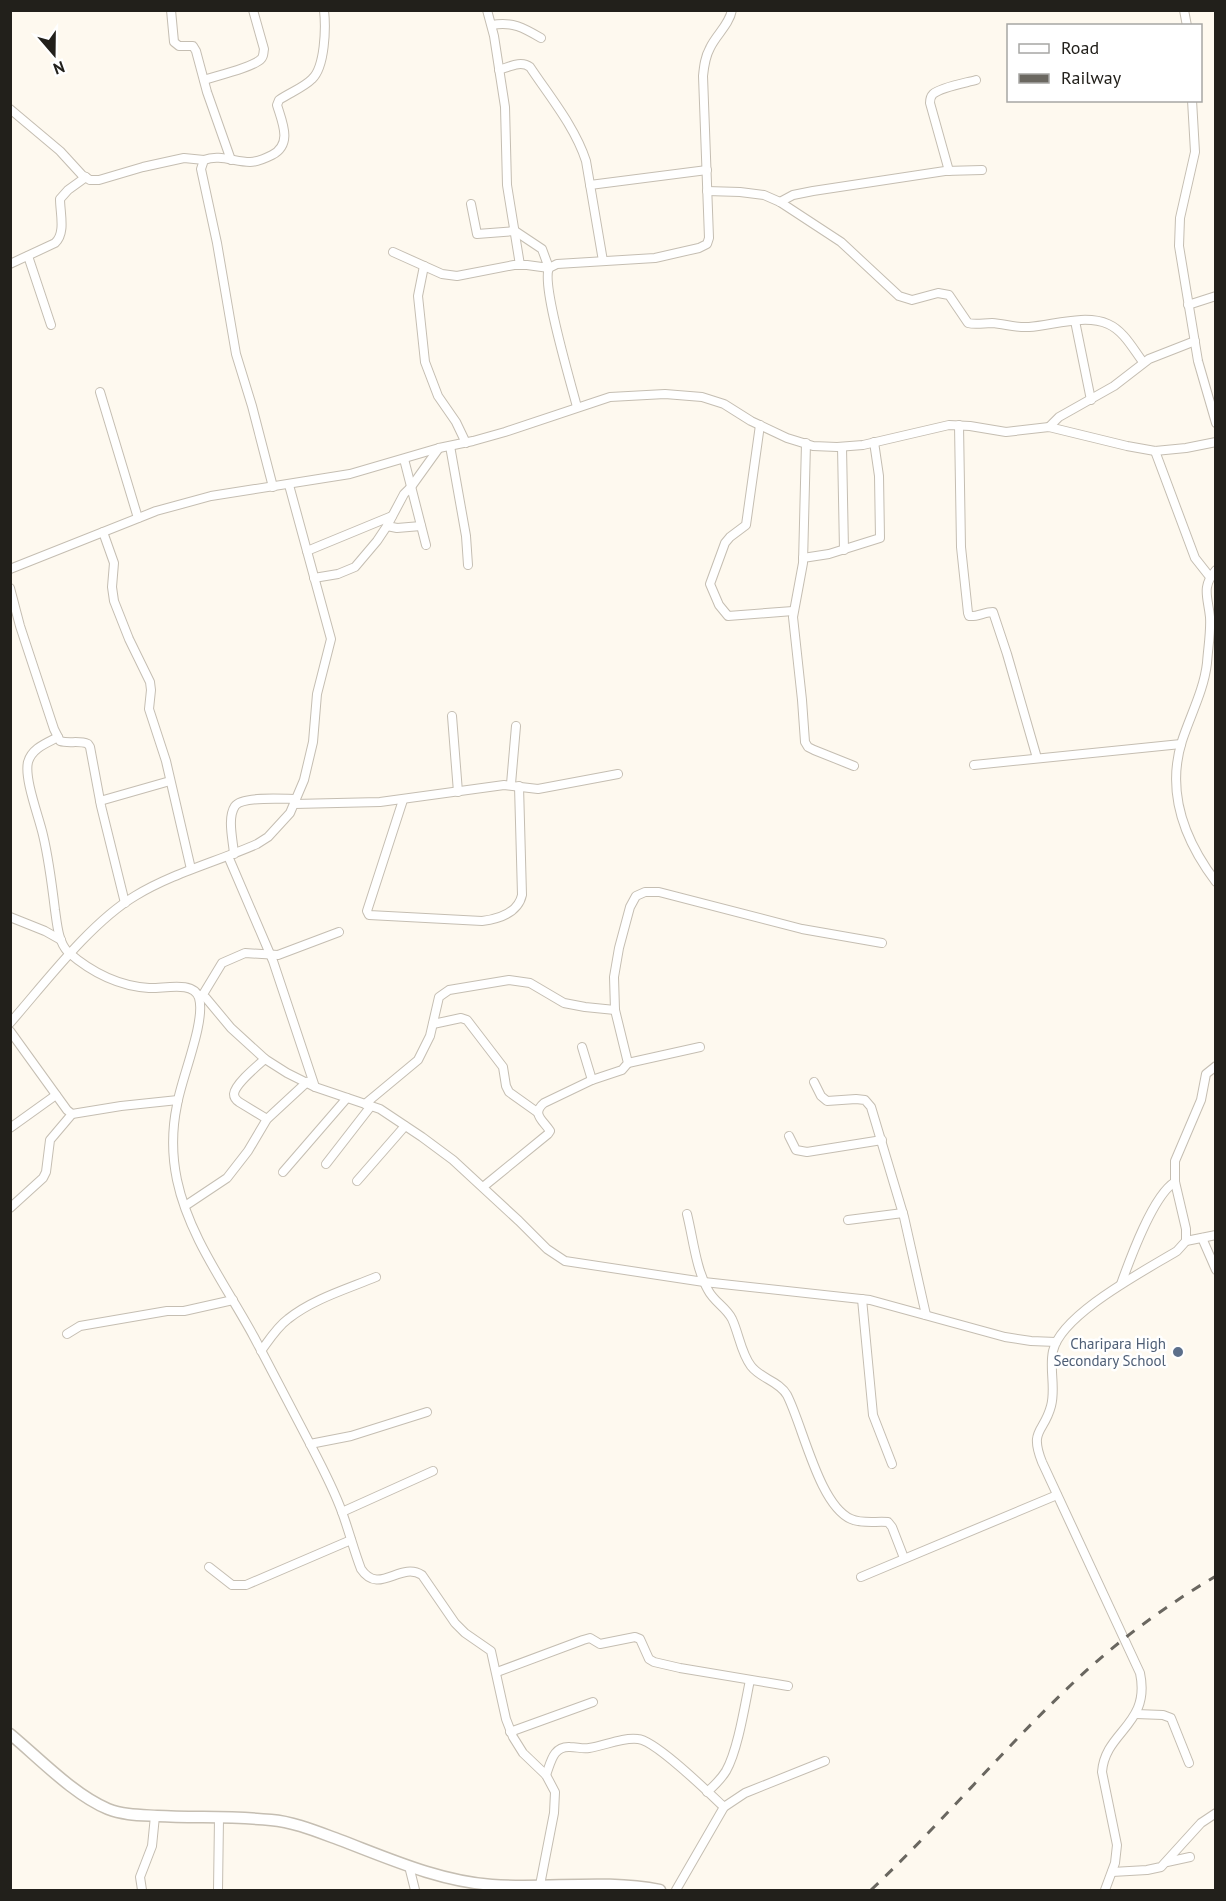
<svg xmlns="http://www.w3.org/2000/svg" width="1226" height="1901" viewBox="0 0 1226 1901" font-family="'PT Sans',sans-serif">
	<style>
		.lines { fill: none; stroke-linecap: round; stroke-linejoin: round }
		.street-casing { stroke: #c5beb2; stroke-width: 10 }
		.secondary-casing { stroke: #c5beb2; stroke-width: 13 }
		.street { stroke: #fff; stroke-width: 8 }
		.secondary { stroke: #fff; stroke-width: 10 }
		.rail { stroke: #6a6760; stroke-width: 3; stroke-dasharray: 10 10; stroke-linecap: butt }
		.service-dot { fill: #5c6f8a; stroke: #fff; stroke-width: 2 }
		.labels { text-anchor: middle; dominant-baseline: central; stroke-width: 5; stroke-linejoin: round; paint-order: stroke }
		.service-label { font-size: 15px; fill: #4e5e75; stroke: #fff; text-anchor: end }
	</style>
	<rect width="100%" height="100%" fill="#fef9ef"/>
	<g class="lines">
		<defs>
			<g id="street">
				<path d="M171 10 174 42 179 46H193L196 51 207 92 231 160"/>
				<path d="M487 10 494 36 505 107 507 185 520 265"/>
				<path d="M1184 10 1187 26"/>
				<path d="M492 25C512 21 524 28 541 38"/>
				<path d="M499 70C509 67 521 60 530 67 550 97 575 127 586 161L603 261"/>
				<path d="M204 80C216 76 254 67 261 59 264 56 263 54 264 49L253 10"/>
				<path d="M1192 100 1195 152 1180 218 1179 246 1198 361 1216 423"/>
				<path d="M10 109 60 151 82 175 90 180H99L143 167 184 158 204 160"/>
				<path d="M949 171 930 103C930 100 930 97 933 94 941 87 965 83 976 80"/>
				<path d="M590 185 707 170"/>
				<path d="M707 191 740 192 764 195 780 202 841 242 899 296 912 300 938 293 949 295 968 323C976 325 984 323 992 323 1005 324 1016 328 1029 327 1054 325 1085 314 1108 324 1124 331 1133 349 1143 362"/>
				<path d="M780 202 793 195 813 191 945 171 982 170"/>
				<path d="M393 252 442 274 457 276 514 265H527L549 268 542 249 515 231 477 234 471 204"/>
				<path d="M28 256 51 325"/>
				<path d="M10 264 55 243C66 233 60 213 60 199L68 190 86 177"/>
				<path d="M424 266 418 296 425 362 438 396 456 422 466 443"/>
				<path d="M1188 305 1216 296"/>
				<path d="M1075 321 1091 400"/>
				<path d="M100 392 138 518"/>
				<path d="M577 407C571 383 541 285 549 268L557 264 655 258 699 248 707 244 709 238 703 76C704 66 705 57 710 48 716 35 729 25 732 10"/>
				<path d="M760 425 746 525 730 537 725 543 710 584 719 605 728 616 793 611"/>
				<path d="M959 425 961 547 968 613 969 616C977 617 985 612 993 612L1007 654 1037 758"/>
				<path d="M1049 427 1059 417 1114 386 1149 359 1195 341"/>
				<path d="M806 443 803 563 793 617 802 700 805 742 808 747 814 750 854 766"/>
				<path d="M450 446 466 536 468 565"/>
				<path d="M842 447 844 550"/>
				<path d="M1155 451 1195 558 1210 577"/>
				<path d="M404 459 426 545"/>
				<path d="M273 487 252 406 236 354 217 243 201 169 204 160C219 154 235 162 250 162 258 162 266 158 272 155 293 144 282 122 277 105L279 100C289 93 303 88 312 79 325 67 326 28 324 10"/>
				<path d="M387 526 397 528 421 526"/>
				<path d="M103 532 114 563 112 587 114 601 129 639 150 682 151 690 149 709 166 761 191 869"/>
				<path d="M307 551 392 516"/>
				<path d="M803 558 829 554 880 538 879 476 874 442"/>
				<path d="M10 569 156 511 211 496 350 474 439 448 473 441 505 432 610 397 665 394 702 397 724 404 751 421 787 438 813 446 837 447 863 445 949 425 970 426 1006 432 1049 427 1127 446 1155 451 1186 448 1216 442"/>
				<path d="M1216 570C1201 587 1208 597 1210 617 1211 632 1208 648 1207 663 1204 690 1190 716 1182 741 1166 792 1185 841 1216 882"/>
				<path d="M314 578 338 574 355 567 377 541 387 526 404 494 411 487 439 448"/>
				<path d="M10 588 20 626 54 729 60 741C69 744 79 740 88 744L90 747 101 806 125 903"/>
				<path d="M452 716 458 792"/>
				<path d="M58 737C47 743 32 748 28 762 24 779 39 817 43 835 49 860 52 885 55 910 57 923 58 942 68 952 91 972 119 986 149 988 163 989 194 980 199 998 206 1021 181 1079 177 1105 172 1129 172 1156 177 1180 189 1237 227 1287 254 1337 272 1371 290 1405 308 1440 320 1463 333 1487 342 1512 349 1531 354 1551 361 1569 379 1596 400 1561 422 1575L455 1623 465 1633 491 1651 506 1719 513 1737 523 1753 546 1775 555 1792 554 1813 540 1885"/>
				<path d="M974 765 1181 744"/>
				<path d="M511 784 516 726"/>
				<path d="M403 800 367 911 369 915 482 921C498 919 518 913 522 895L519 786"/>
				<path d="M100 801 170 781"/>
				<path d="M294 804 380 802 504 785 538 789 618 774"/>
				<path d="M234 854C233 840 227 818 235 806 242 796 283 799 296 799"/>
				<path d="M228 856 273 961 315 1087"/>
				<path d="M10 917 45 931 61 940"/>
				<path d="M199 995 206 998 231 1028 265 1059 287 1073 315 1087 380 1109 422 1137 453 1160 519 1221 547 1249 565 1261 704 1282 870 1300 1005 1337 1031 1341 1056 1342"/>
				<path d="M202 996 222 963 245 953 278 955 339 932"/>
				<path d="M10 1023C45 983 90 923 135 896 173 873 216 862 257 844L268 837 290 813 304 780 313 742 317 694 331 639 289 485"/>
				<path d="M433 1024 461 1018 467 1020 503 1067 506 1086 509 1092 537 1112"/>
				<path d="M10 1031 67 1110 72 1114 121 1106 178 1100"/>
				<path d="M582 1047 592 1080"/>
				<path d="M265 1059C257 1066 235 1084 234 1094 234 1098 236 1100 239 1102L267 1119"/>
				<path d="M628 1063 700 1047"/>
				<path d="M814 1082 821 1096 827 1101 856 1099 865 1100 871 1107 904 1217 926 1315"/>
				<path d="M365 1104 418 1060 430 1036 439 997 449 990 509 980 530 983 564 1003 585 1007 615 1010"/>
				<path d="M10 1128 56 1095"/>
				<path d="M789 1136 796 1150 807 1152 882 1140"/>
				<path d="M326 1164 371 1106"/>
				<path d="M283 1172 347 1098"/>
				<path d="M357 1181 405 1126"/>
				<path d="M483 1187 548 1134 550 1131C543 1120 531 1114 544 1103L592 1080 622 1070 628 1063 615 1010 614 977 619 948 630 907 636 896 645 892H659L802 929 882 943"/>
				<path d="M185 1206 227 1178 248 1151 267 1119 307 1082"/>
				<path d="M10 1208 43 1178 46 1172 50 1140 72 1114"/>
				<path d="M687 1214C693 1238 696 1269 708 1290 714 1302 726 1307 732 1319 739 1334 741 1353 751 1366 761 1379 779 1381 787 1395 803 1426 819 1505 851 1519 862 1524 876 1521 888 1522L892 1527 904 1558"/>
				<path d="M848 1220 903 1213"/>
				<path d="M1202 1238 1216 1270"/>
				<path d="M1186 1241 1216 1235"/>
				<path d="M1121 1284C1130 1259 1153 1195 1175 1182"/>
				<path d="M862 1299 873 1415 892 1464"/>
				<path d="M67 1334 80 1326 167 1311H184L233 1300"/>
				<path d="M261 1351C269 1340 277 1327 288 1319 313 1299 347 1289 376 1277"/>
				<path d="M310 1444 351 1436 427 1412"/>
				<path d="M342 1512 433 1471"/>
				<path d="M209 1567 232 1585H246L351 1540"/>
				<path d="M861 1577 1057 1495"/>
				<path d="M497 1672 583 1640 590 1638 600 1644 635 1637 640 1639 649 1659 654 1662 680 1668 788 1686"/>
				<path d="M1136 1714 1163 1715 1171 1718 1189 1763"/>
				<path d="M510 1732 593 1702"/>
				<path d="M546 1775C551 1762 553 1746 570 1747 577 1747 582 1749 589 1748 604 1746 622 1737 638 1739 655 1740 709 1793 724 1807"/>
				<path d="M707 1792C714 1786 721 1779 726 1771 738 1750 745 1704 750 1680"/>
				<path d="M1167 1862 1190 1857"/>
				<path d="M409 1866 415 1890"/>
				<path d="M1112 1872 1147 1870 1161 1867 1201 1823 1216 1813"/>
				<path d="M142 1890 140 1877 152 1846 155 1816"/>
				<path d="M218 1890 219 1818"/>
				<path d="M676 1890 724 1807 745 1793 825 1761"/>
				<path d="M1105 1890 1115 1863 1117 1845 1102 1772C1105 1731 1151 1725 1140 1673L1042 1462C1029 1429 1044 1433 1051 1406 1056 1388 1049 1369 1053 1351 1061 1314 1146 1270 1177 1251L1186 1241V1229L1175 1182V1161L1201 1100 1206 1074 1216 1066"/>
			</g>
			<path id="secondary" d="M10 1734C39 1758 74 1795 108 1809 123 1815 140 1815 157 1816 195 1818 233 1816 271 1820 295 1822 318 1832 340 1840 390 1859 439 1881 492 1885 548 1889 605 1879 660 1890"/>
		</defs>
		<use href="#street" class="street-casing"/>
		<use href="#secondary" class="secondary-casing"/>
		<use href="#street" class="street"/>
		<use href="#secondary" class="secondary"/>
		<path class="rail" d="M871 1890C941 1824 1003 1749 1073 1683 1116 1642 1165 1606 1216 1576"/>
	</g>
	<circle class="service-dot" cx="1178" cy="1352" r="6"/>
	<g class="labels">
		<g class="service-label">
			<text x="1166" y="1343">Charipara High<tspan x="1166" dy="17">Secondary School</tspan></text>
		</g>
	</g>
	<rect width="1226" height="1901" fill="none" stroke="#22201b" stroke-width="24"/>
	<rect x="1007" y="24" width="195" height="78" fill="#ffffff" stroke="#a7a6a4" stroke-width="1.5"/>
	<rect x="1019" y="44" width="30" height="9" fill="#ffffff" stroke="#a7a6a4" stroke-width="1.5"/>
	<text x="1061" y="54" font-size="18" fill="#22201b">Road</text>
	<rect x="1019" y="74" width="30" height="9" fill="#6a6760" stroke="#a7a6a4" stroke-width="1.5"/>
	<text x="1061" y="84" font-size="18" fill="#22201b">Railway</text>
	<g transform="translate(54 54) rotate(160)" stroke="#ffffff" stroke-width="4.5" paint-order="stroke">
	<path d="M0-4.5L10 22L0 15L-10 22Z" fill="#22201b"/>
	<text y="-9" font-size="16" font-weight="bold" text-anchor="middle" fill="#22201b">N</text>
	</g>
</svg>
